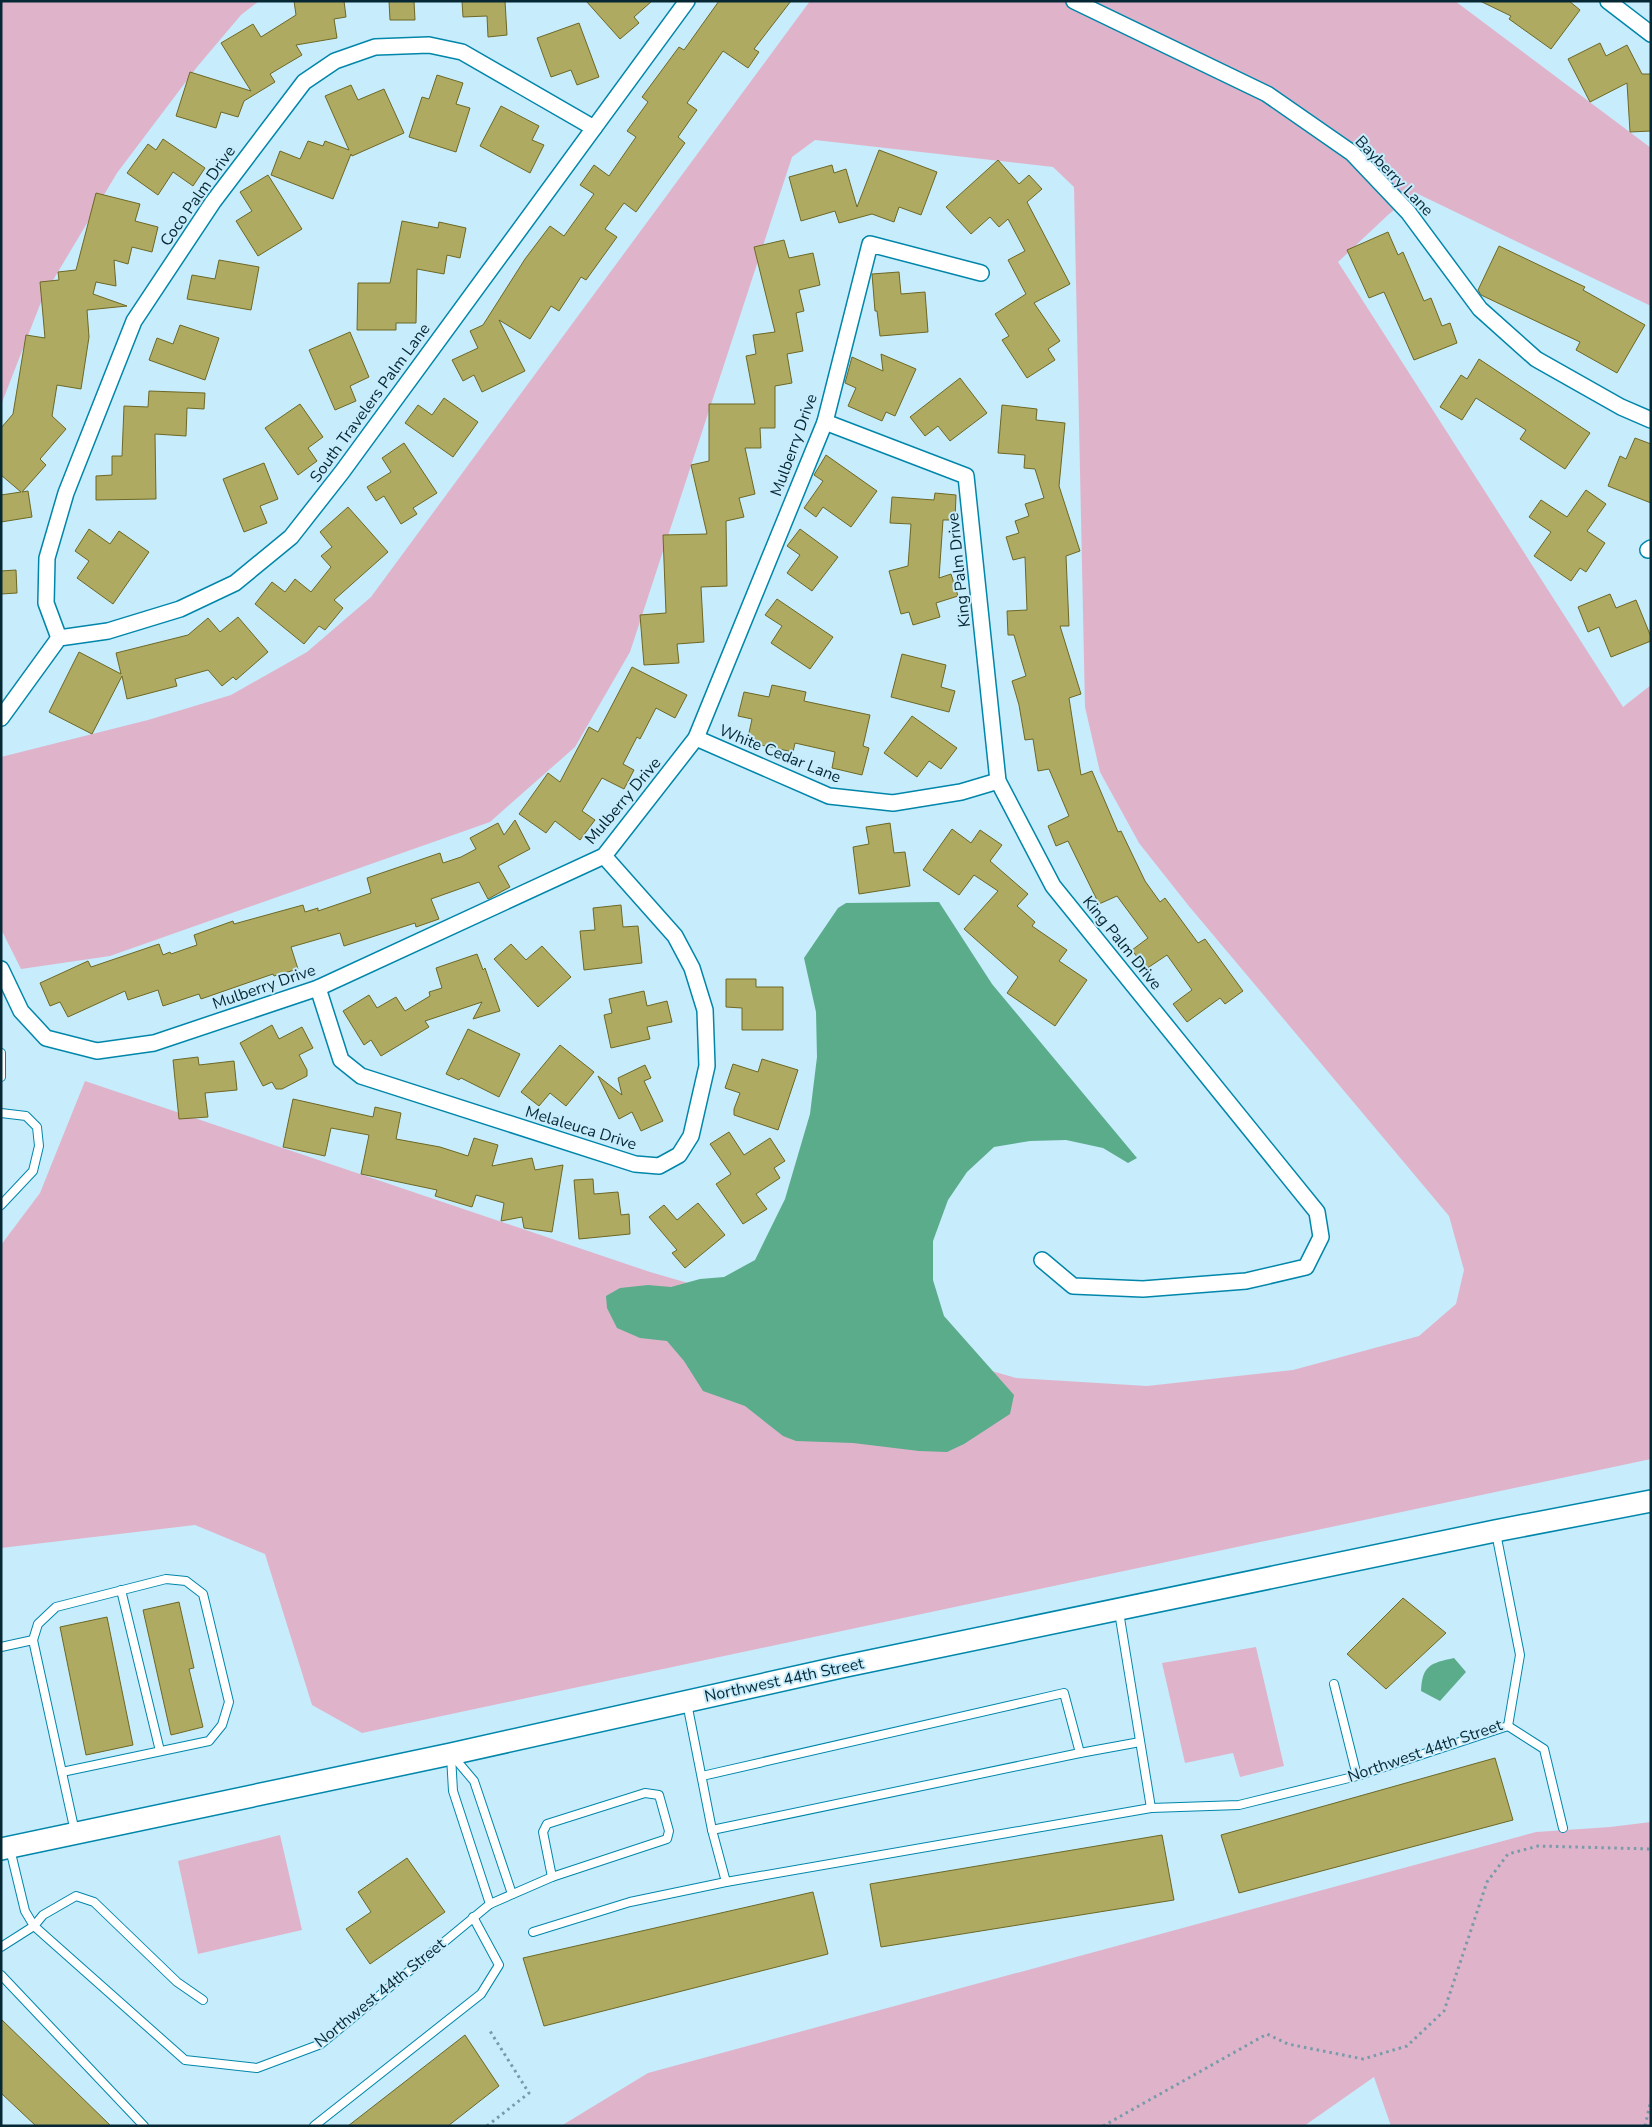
<svg xmlns="http://www.w3.org/2000/svg" width="1652" height="2127" viewBox="0 0 1652 2127" font-family="'Nunito Sans',sans-serif">
	<style>
		.green { fill: #dfb4cb }
		.water { fill: #5aac8b }
		.building { fill: #afaa61; stroke: #6d6825 }
		.lines { fill: none; stroke-linecap: round; stroke-linejoin: round }
		.lane-casing { stroke: #0086aa; stroke-width: 10 }
		.street-casing { stroke: #0086aa; stroke-width: 18 }
		.secondary-casing { stroke: #0086aa; stroke-width: 24 }
		.path { stroke: #779ba9; stroke-width: 3; stroke-dasharray: 2.5 4; stroke-linecap: butt }
		.lane { stroke: #fff; stroke-width: 8 }
		.street { stroke: #fff; stroke-width: 15 }
		.secondary { stroke: #fff; stroke-width: 21 }
		.labels { text-anchor: middle; dominant-baseline: central; stroke-width: 4; stroke-linejoin: round; paint-order: stroke }
		.street-label { font-size: 16px; fill: #062834; stroke: #c7ecfc }
	</style>
	<rect width="100%" height="100%" fill="#c7ecfc"/>
	<g class="green">
		<path d="M1 1H259L241 15 197 67 117 173 43 297 1 405Z"/>
		<path d="M810 1H1455L1651 148V306L1416 193 1389 214 1338 262 1623 707 1651 685V1459L362 1733 312 1705 265 1554 195 1525 1 1548V1245L40 1193 85 1081 650 1272 1016 1378 1147 1386 1293 1370 1419 1336 1456 1304 1464 1270 1449 1216 1188 905 1139 843 1100 772 1085 707 1074 187 1053 167 815 140 792 157 630 652 575 747 490 822 110 956 21 969 1 929V757L148 720 231 695 307 652 371 597Z"/>
		<path d="M1256 1647 1284 1766 1240 1777 1233 1753 1185 1763 1162 1663Z"/>
		<path d="M1651 1822V2126H1391L1374 2077 1304 2126H561L648 2073 1536 1832 1610 1827Z"/>
		<path d="M280 1835 302 1930 198 1954 178 1861Z"/>
	</g>
	<g class="water">
		<path d="M939 902 992 984 1137 1158 1128 1163 1103 1148 1066 1140 1030 1141 994 1147 967 1172 948 1200 933 1241V1280L944 1316 1014 1395 1010 1414 964 1444 947 1452 919 1451 853 1443 796 1441 783 1436 745 1406 703 1391 684 1361 667 1341 640 1338 617 1328 607 1308 606 1296 620 1288 648 1285 671 1287 700 1279 724 1277 755 1260 785 1199 810 1114 817 1057 816 1012 804 958 838 908 846 903Z"/>
		<path d="M1454 1658 1466 1672 1440 1701 1421 1691C1422 1665 1431 1663 1454 1658Z"/>
	</g>
	<g class="building">
		<path d="M294 1H344L346 17 334 19 337 38 296 45 302 55 270 74 275 82 244 101 238 117 221 112 216 128 176 116 190 72 251 91 221 43 253 24 261 37 296 15Z"/>
		<path d="M389 1H414L415 20H390Z"/>
		<path d="M462 1H505L507 35 488 37 487 16 463 17Z"/>
		<path d="M586 1H652L634 17 639 23 620 39Z"/>
		<path d="M719 1H791L754 49 759 52 748 68 723 51 687 103 697 110 678 137 685 143 636 212 624 203 605 229 617 237 586 280 581 277 559 311 551 306 530 339 499 320 525 371 482 392 474 375 463 381 452 360 478 348 470 331 483 325 525 259 550 226 564 236 594 194 580 185 594 165 609 176 636 137 627 131 648 102 642 97 679 47 684 50Z"/>
		<path d="M1480 1H1569L1580 10 1551 49 1509 19 1511 16Z"/>
		<path d="M579 23 599 77 577 85 571 70 551 77 537 38Z"/>
		<path d="M1600 43 1606 56 1627 45 1642 74H1651V131L1630 132 1627 83 1590 102 1568 59Z"/>
		<path d="M437 75 463 83 456 104 470 108 456 152 409 137 422 97 429 99Z"/>
		<path d="M351 85 358 100 384 89 404 133 352 156 351 154 333 199 271 175 280 151 300 159 308 141 323 146 325 141 349 150 325 96Z"/>
		<path d="M501 106 539 126 532 140 544 145 530 173 480 146Z"/>
		<path d="M163 139 205 168 193 186 173 172 158 195 127 173 148 144 156 150Z"/>
		<path d="M879 150 937 172 921 215 899 207 894 222 872 214 839 223 835 211 801 221 789 177 832 165 834 173 846 169 857 207Z"/>
		<path d="M998 160 1019 184 1029 175 1042 189 1027 202 1070 284 1034 303 1060 341 1048 349 1055 360 1027 378 1002 340 1009 336 995 314 1026 294 1008 260 1025 251 1008 219 999 227 990 217 971 234 946 207Z"/>
		<path d="M268 175 302 229 258 256 236 221 252 211 240 192Z"/>
		<path d="M96 193 140 204 135 221 158 227 152 252 132 247 128 264 114 260 116 286 96 282 93 294 127 306 87 310 89 337 81 389 57 385 52 416 66 429 40 459 46 465 22 492 28 491 32 517 1 522V495L21 492 1 475V428L13 414 26 335 45 338 40 282 59 280 58 272 76 270Z"/>
		<path d="M402 221 438 228 439 222 466 228 460 258 447 255 444 274 417 269 416 323H396V330H357L358 283H390Z"/>
		<path d="M1388 232 1398 255 1403 252 1424 301 1431 298 1442 326 1450 323 1457 343 1414 360 1384 292 1369 298 1347 250Z"/>
		<path d="M784 240 789 258 813 253 820 285 799 290 804 311 796 313 803 351 787 354 792 383 775 386V428H760L761 448H745L755 494 739 498 744 517 726 521 727 586 701 587 704 642 677 644 679 663 644 665 640 615 666 613 663 535 707 534 691 465 709 461V404H755L746 356 756 354 753 335 775 332 754 247Z"/>
		<path d="M1499 246 1585 287 1583 290 1645 325 1617 373 1576 350 1580 342 1481 295 1478 290Z"/>
		<path d="M219 260 259 267 251 310 187 299 192 275 215 279Z"/>
		<path d="M899 272 901 294 925 292 928 332 880 336 877 311H875L872 274Z"/>
		<path d="M180 325 219 338 205 380 149 360 157 338 173 344Z"/>
		<path d="M350 332 369 377 350 386 356 401 335 410 309 350Z"/>
		<path d="M881 354 916 369 895 416 886 412 882 421 848 406 856 388 845 383 852 357 883 371Z"/>
		<path d="M1479 359 1590 433 1565 469 1520 439 1526 430 1476 398 1462 420 1440 407 1461 375 1467 379Z"/>
		<path d="M960 378 987 413 950 441 938 426 925 436 910 417Z"/>
		<path d="M149 391 205 393 204 409 187 408 186 436 155 434 156 499 96 500V476L112 475V456H122L124 406 148 407Z"/>
		<path d="M444 398 478 422 453 457 405 423 418 405 432 415Z"/>
		<path d="M300 404 323 437 308 448 317 461 298 475 265 428Z"/>
		<path d="M1002 405 1037 409 1036 420 1065 423 1059 486 1080 551 1066 556 1069 626H1060L1081 694 1069 698 1081 775 1092 771 1118 832 1121 831 1145 881 1160 902 1165 898 1198 943 1205 939 1243 991 1225 1004 1220 998 1187 1022 1173 1004 1192 990 1167 955 1146 969 1132 950 1148 938 1117 896 1099 904 1068 841 1056 846 1048 826 1069 816 1049 769 1038 771 1033 739 1025 740 1019 705 1012 681 1026 676 1014 635H1008L1007 611 1027 610 1025 557 1013 560 1006 537 1019 533 1015 521 1029 516 1025 504 1044 498 1035 469 1024 468 1025 455 998 453Z"/>
		<path d="M1635 438 1651 444V503L1608 486 1620 456 1626 459Z"/>
		<path d="M404 443 437 493 413 508 417 514 401 524 384 496 376 501 367 487 391 472 382 458Z"/>
		<path d="M826 455 877 491 851 527 823 507 816 517 804 508 823 481 814 475Z"/>
		<path d="M264 463 278 499 260 506 267 523 244 532 223 479Z"/>
		<path d="M1586 490 1606 504 1587 531 1605 543 1586 572 1580 568 1571 581 1534 556 1551 532 1529 517 1541 500 1567 517Z"/>
		<path d="M935 493 956 495 955 520H943L939 578 951 574 958 596 936 603 940 617 913 625 909 612 901 614 889 571 908 566 911 524 890 523 892 497 934 500Z"/>
		<path d="M348 507 388 552 334 600 343 608 325 630 319 626 304 644 255 604 272 582 285 592 295 579 311 592 331 567 321 556 332 547 320 532Z"/>
		<path d="M89 529 110 544 119 531 149 552 113 604 77 578 89 561 75 551Z"/>
		<path d="M800 529 838 557 812 591 787 573 800 555 787 546Z"/>
		<path d="M16 570 17 593 1 594V571Z"/>
		<path d="M1610 594 1616 608 1636 600 1651 637V641L1611 657 1599 627 1588 632 1578 607Z"/>
		<path d="M777 599 833 637 810 669 771 643 782 626 765 615Z"/>
		<path d="M238 617 268 652 236 680 233 677 222 686 208 670 175 679 177 686 127 699 122 676 92 734 49 712 79 652 121 674 116 653 188 635 208 618 220 632Z"/>
		<path d="M902 654 946 665 941 687 955 691 949 712 891 697Z"/>
		<path d="M632 667 687 695 675 718 656 708 640 739 637 737 623 764 634 770 624 789 602 778 582 811 595 820 580 840 555 821 546 833 519 814 548 773 560 782 589 727 598 732Z"/>
		<path d="M772 685 806 692 804 701 870 715 863 746 869 748 862 775 832 768 835 752 795 743 793 752 747 742 752 719 738 716 744 692 769 697Z"/>
		<path d="M912 716 957 748 941 769 929 761 917 777 884 753Z"/>
		<path d="M515 820 530 849 498 866 510 887 488 899 479 882 431 899 439 919 416 927 415 923 344 946 340 933 291 947 298 969 274 976 273 974 201 999 199 994 163 1006 158 990 128 1000 125 991 68 1017 60 1002 50 1006 40 983 88 961 91 967 159 944 163 955 170 952 171 954 197 945 194 935 233 921 234 924 303 905 305 912 318 908V911L371 893 367 878 440 853 443 863 461 857 476 849 470 838 498 823 504 835Z"/>
		<path d="M890 823 894 853 905 852 910 886 859 894 853 847 869 844 866 827Z"/>
		<path d="M952 829 971 843 980 830 1002 845 990 861 1028 894 1017 906 1035 922 1032 926 1067 950 1059 961 1087 980 1055 1026 1007 993 1018 977 964 929 998 891 974 875 959 895 923 870Z"/>
		<path d="M621 905 623 927 638 926 642 963 584 970 580 931 595 930 593 908Z"/>
		<path d="M511 944 526 960 542 946 571 977 538 1007 494 959Z"/>
		<path d="M477 954 483 970 485 968 500 1011 473 1019 482 1002 425 1021 429 1027 381 1056 371 1040 364 1045 343 1011 369 995 377 1008 396 997 405 1011 430 996 429 992 442 988 436 968Z"/>
		<path d="M726 979H756V987H783V1030H742V1008L726 1007Z"/>
		<path d="M644 991 647 1006 667 1001 672 1022 647 1027 650 1039 611 1048 604 1015 612 1013 609 999Z"/>
		<path d="M272 1025 279 1039 302 1027 313 1048 299 1055 307 1070V1076L282 1089H276L272 1082 263 1086 240 1043Z"/>
		<path d="M468 1029 520 1054 499 1097 461 1078 459 1080 446 1074Z"/>
		<path d="M560 1045 594 1072 566 1106 550 1093 539 1106 521 1092Z"/>
		<path d="M198 1057 199 1065 234 1061 237 1090 205 1093 208 1117 179 1119 173 1060Z"/>
		<path d="M762 1059 798 1070 778 1130 734 1115V1109L740 1093 725 1088 733 1064 758 1072Z"/>
		<path d="M645 1065 651 1078 644 1081 663 1121 641 1131 632 1112 619 1119 598 1076 622 1095 618 1078Z"/>
		<path d="M293 1099 373 1117 375 1107 401 1113 396 1139 440 1147 468 1156 474 1138 498 1145 492 1166 532 1158 535 1170 563 1165 552 1232 524 1228 522 1217 501 1221 504 1203 476 1195 472 1207 435 1196 437 1190 361 1174 369 1135 331 1128 325 1156 283 1147Z"/>
		<path d="M729 1132 744 1155 770 1138 785 1161 774 1168 780 1178 756 1194 767 1209 743 1224 716 1184 731 1174 710 1144Z"/>
		<path d="M593 1179 594 1194 618 1192 621 1215 629 1214 630 1234 579 1239 574 1180Z"/>
		<path d="M698 1203 725 1235 685 1268 672 1253 677 1250 649 1217 664 1205 677 1220Z"/>
		<path d="M1403 1598 1446 1633 1386 1689 1347 1654Z"/>
		<path d="M179 1602 194 1668 189 1669 203 1727 171 1735 143 1610Z"/>
		<path d="M107 1617 133 1745 86 1755 60 1627Z"/>
		<path d="M1495 1758 1513 1820 1239 1893 1221 1835Z"/>
		<path d="M1162 1835 1174 1900 881 1947 870 1884Z"/>
		<path d="M407 1858 445 1912 370 1964 346 1929 371 1912 358 1892Z"/>
		<path d="M813 1892 828 1954 544 2026 523 1958Z"/>
		<path d="M1 2019 111 2126H36L1 2093Z"/>
		<path d="M465 2035 499 2086 448 2126H348Z"/>
	</g>
	<g class="lines">
		<defs>
			<g id="lane">
				<path d="M1 1053V1077"/>
				<path d="M1 1113 26 1116 37 1127 39 1146 33 1171 1 1205"/>
				<path d="M121 1590 160 1751"/>
				<path d="M1119 1612 1151 1808"/>
				<path d="M33 1640 38 1624 56 1607 166 1579 186 1581 203 1594 229 1702 222 1725 209 1741 62 1772"/>
				<path d="M1 1647 33 1640 75 1832"/>
				<path d="M1334 1684 1357 1776"/>
				<path d="M687 1703 712 1830 726 1882"/>
				<path d="M1508 1726 1544 1749 1563 1828"/>
				<path d="M1080 1753 1140 1742"/>
				<path d="M452 1755 474 1781 512 1894"/>
				<path d="M451 1756 453 1791 490 1904"/>
				<path d="M702 1776 1064 1693 1080 1753 712 1830"/>
				<path d="M645 1793 659 1795 669 1831 667 1839 552 1877 543 1832 547 1824Z"/>
				<path d="M10 1849 25 1911 34 1926 185 2060 257 2068 321 2044 490 1904 552 1877"/>
				<path d="M533 1932 630 1902 726 1882 1151 1808 1239 1805 1357 1776 1508 1726 1520 1655 1496 1533"/>
				<path d="M1 1947 34 1926 43 1915 76 1896 94 1902 177 1982 203 2000"/>
				<path d="M1 1975 144 2126"/>
				<path d="M314 2126 481 1994 499 1965 473 1917"/>
			</g>
			<g id="street">
				<path d="M1074 1 1267 94 1352 153 1408 212 1480 309 1536 359 1621 407 1651 420"/>
				<path d="M1608 1 1651 34"/>
				<path d="M825 422 966 476 998 781 1053 886 1317 1212 1321 1237 1306 1267 1246 1281 1143 1289 1073 1286 1042 1260"/>
				<path d="M1648 550 1651 548"/>
				<path d="M59 638 46 603 47 558 66 493 134 321 213 202 304 82 335 61 375 47 429 45 462 52 594 128"/>
				<path d="M1 718 59 638 108 631 180 609 235 583 291 537 342 472 687 1"/>
				<path d="M696 738 829 796 893 803 961 792 998 781"/>
				<path d="M1 969 21 1011 46 1038 97 1051 154 1043 318 988 604 856 696 738 825 422 870 244 981 273"/>
				<path d="M318 988 341 1060 361 1076 635 1164 659 1166 679 1155 691 1136 707 1066 705 1010 692 968 675 936 604 856"/>
			</g>
			<path id="secondary" d="M1 1849 451 1754 841 1667 1495 1531 1651 1501"/>
		</defs>
		<use href="#lane" class="lane-casing"/>
		<use href="#street" class="street-casing"/>
		<use href="#secondary" class="secondary-casing"/>
		<g class="path">
			<path d="M487 2126 529 2093 490 2031"/>
			<path d="M1103 2126 1267 2034 1288 2044 1363 2059 1407 2046 1444 2011 1487 1882 1508 1854 1538 1846 1651 1849"/>
			<path d="M1645 2126 1651 2100"/>
		</g>
		<use href="#lane" class="lane"/>
		<use href="#street" class="street"/>
		<use href="#secondary" class="secondary"/>
	</g>
	<g class="labels">
		<g class="street-label">
			<text transform="translate(1394 176) rotate(46)">Bayberry Lane</text>
			<text transform="translate(198 196) rotate(-55)">Coco Palm Drive</text>
			<text transform="translate(370 403) rotate(-54)">South Travelers Palm Lane</text>
			<text transform="translate(794 445) rotate(-70)">Mulberry Drive</text>
			<text transform="translate(959 570) rotate(-96)">King Palm Drive</text>
			<text transform="translate(780 754) rotate(22)">White Cedar Lane</text>
			<text transform="translate(623 801) rotate(-50)">Mulberry Drive</text>
			<text transform="translate(1122 943) rotate(51)">King Palm Drive</text>
			<text transform="translate(264 987) rotate(-19)">Mulberry Drive</text>
			<text transform="translate(581 1128) rotate(17)">Melaleuca Drive</text>
			<text transform="translate(784 1680) rotate(-12)">Northwest 44th Street</text>
			<text transform="translate(1425 1751) rotate(-19)">Northwest 44th Street</text>
			<text transform="translate(380 1993) rotate(-39)">Northwest 44th Street</text>
		</g>
	</g>
	<rect width="1652" height="2127" fill="none" stroke="#062834" stroke-width="5"/>
</svg>
